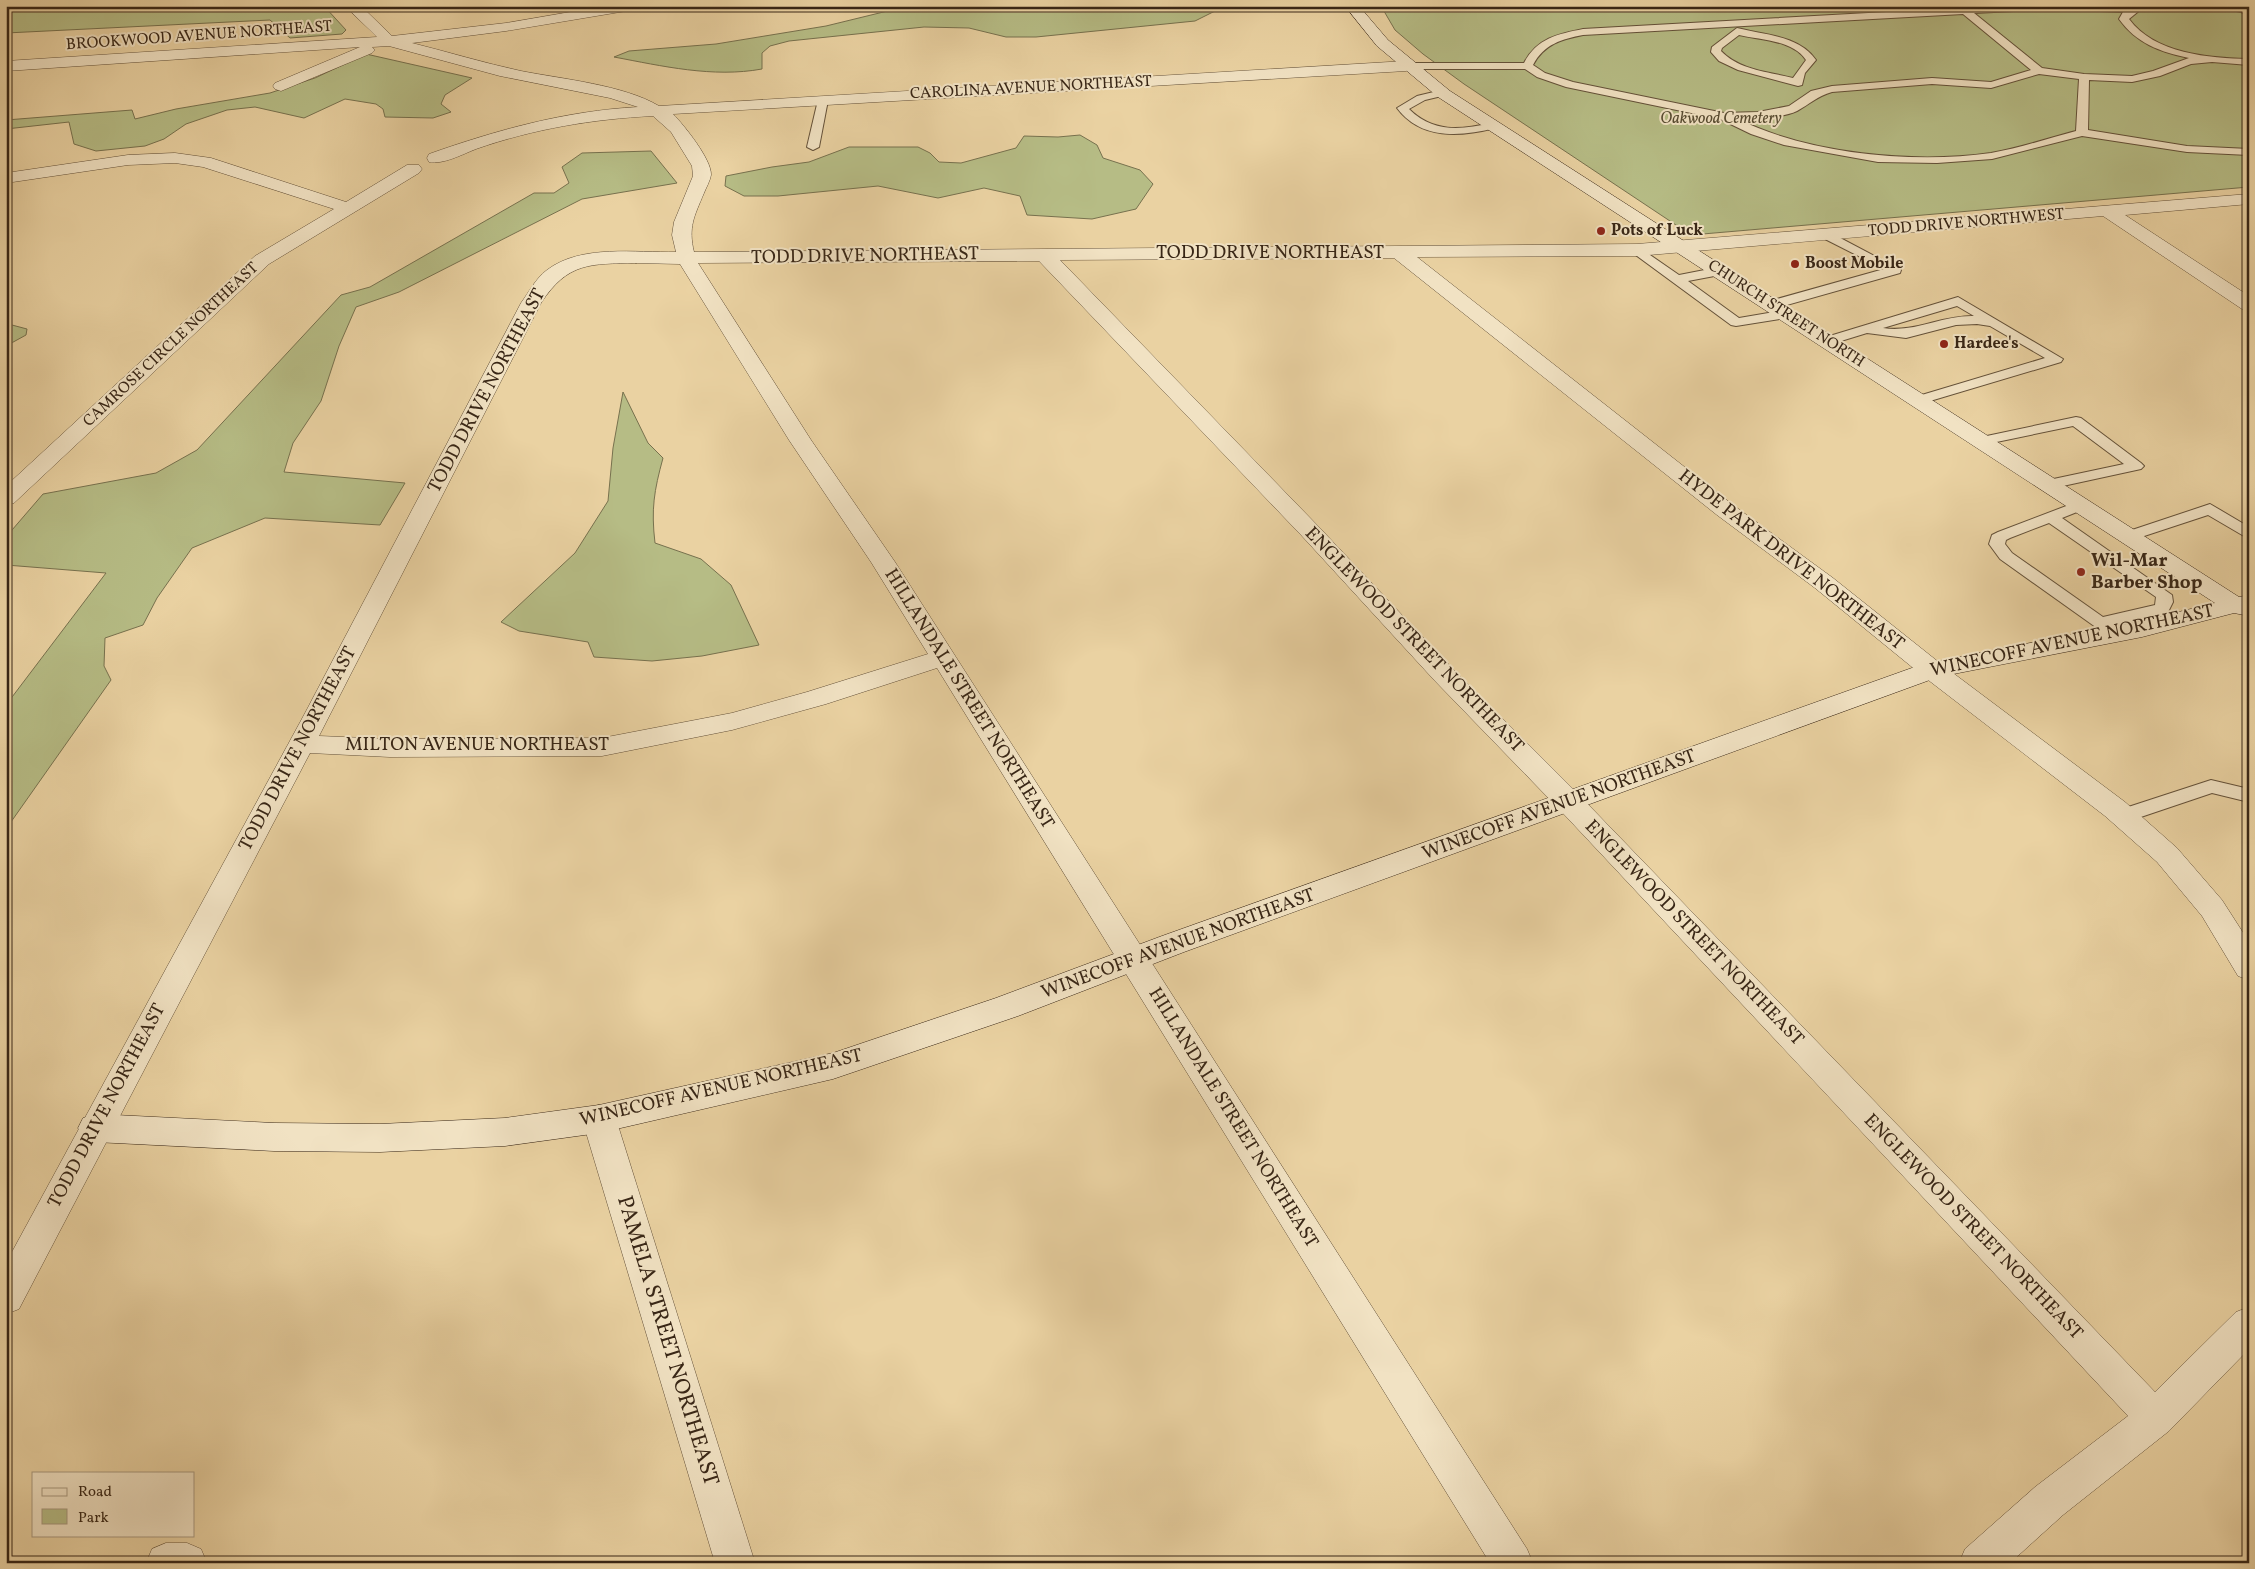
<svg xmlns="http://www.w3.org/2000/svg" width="2255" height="1569" viewBox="0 0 2255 1569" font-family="Vollkorn,serif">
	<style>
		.green { fill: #b6bc85; stroke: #77714e }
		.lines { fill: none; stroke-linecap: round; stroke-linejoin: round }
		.lane-casing { stroke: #645139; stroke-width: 2 }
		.street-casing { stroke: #645139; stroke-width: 1 }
		.secondary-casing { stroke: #382616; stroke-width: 1 }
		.lane { fill: #f1e2c3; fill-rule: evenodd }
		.street { fill: #f1e2c3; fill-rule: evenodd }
		.secondary { fill: #f1e2c3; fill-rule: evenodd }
		.poi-dot { fill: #8f2418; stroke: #f1e2c3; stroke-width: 2 }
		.labels { text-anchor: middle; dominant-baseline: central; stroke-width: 4; stroke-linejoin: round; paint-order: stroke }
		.far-street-label { font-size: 16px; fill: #382616; stroke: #f1e2c3 }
		.far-park-label { font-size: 16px; font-style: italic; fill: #584c32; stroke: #f1e2c3 }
		.far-poi-label { font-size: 16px; font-weight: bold; fill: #382616; stroke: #f1e2c3; text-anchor: start }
		.street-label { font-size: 19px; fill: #382616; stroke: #f1e2c3 }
		.poi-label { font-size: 19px; font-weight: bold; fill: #382616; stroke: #f1e2c3; text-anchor: start }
		.near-street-label { font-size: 22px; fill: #382616; stroke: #f1e2c3 }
	</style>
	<rect width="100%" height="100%" fill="#ead2a2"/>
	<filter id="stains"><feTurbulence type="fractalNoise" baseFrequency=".004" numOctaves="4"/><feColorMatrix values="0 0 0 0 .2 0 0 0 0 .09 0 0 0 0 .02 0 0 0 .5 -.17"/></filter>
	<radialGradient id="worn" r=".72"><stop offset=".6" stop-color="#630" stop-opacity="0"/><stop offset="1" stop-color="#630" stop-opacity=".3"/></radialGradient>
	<g class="green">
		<path d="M6 6H324L346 30 342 34 290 38 270 20 6 33Z"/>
		<path d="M908 6H1159L1165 9 1217 10 1195 21 1036 37H1006L969 28 924 27 789 41 770 46 762 53V69C713 78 662 66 614 57L629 51 716 44 826 26Z"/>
		<path d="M1381 6H2249V187L1691 235 1464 84 1423 54 1395 30Z"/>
		<path d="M366 54 472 78 445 95 441 104 451 112 433 118 385 117 383 109 376 104 345 99 304 118 255 107 227 110 186 124 164 139 145 146 96 151 74 144 69 122 6 129V120L132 110 135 119 176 109 270 93 315 78Z"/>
		<path d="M1080 135 1097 145 1103 158 1140 170 1153 184 1136 209 1092 219 1027 215 1020 196 984 188 938 198 878 186 778 196H744L725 186 726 176 772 167 809 162 849 147H918L930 153 939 162 961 163 1016 148 1024 136 1058 137Z"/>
		<path d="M651 151 677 183 582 199 399 292 356 307 339 346 321 401 293 443 284 472 405 483 380 525 265 518 192 548 157 598 143 625 105 638 104 666 111 680 6 829V705L106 573 6 565V541L12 530 43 494 156 473 197 450 341 295 370 287 534 193H554L569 183 562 167 582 153Z"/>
		<path d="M12 325 27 329 26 335 6 346V326Z"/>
		<path d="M623 392 648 443 663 458C654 491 651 509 655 543L701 559 731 585 759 645 702 656 652 661 594 657 588 642 519 631 501 622 575 553 608 501 613 448Z"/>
	</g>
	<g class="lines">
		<defs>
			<g id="lane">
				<path d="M1995 6H2145L2129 19C2155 54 2209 58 2249 59V65L2212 62 2191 64 2160 76 2132 82 2089 80 2088 130 2187 146 2249 149V155L2187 152 2082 136 1992 159 1937 163 1878 162 1784 145 1751 134 1720 119 1566 87 1537 77 1525 69H1406L1401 66 1406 63H1524C1537 38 1558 34 1583 29ZM2053 9 2123 12 2119 19C2136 43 2160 52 2189 58L2153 71 2132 76 2084 74 2042 68 1974 13ZM1963 14 2031 70 1991 82 1932 78 1832 86 1811 91 1789 106 1758 112 1724 113 1573 82 1545 73 1533 65C1544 44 1562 39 1583 35ZM2039 74 2079 79 2076 131C2049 138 2020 148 1991 153 1914 164 1808 154 1738 119 1754 118 1783 118 1797 111 1810 104 1817 96 1832 92L1932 84 1991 88Z"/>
				<path d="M2222 6 2249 8V14L2224 8Z"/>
				<path d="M1737 28C1764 35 1799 35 1816 60L1805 73 1802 85 1798 86 1738 70 1719 61 1711 52 1712 47ZM1739 35C1760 40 1793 40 1806 60L1793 78C1769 72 1739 70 1721 51L1722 48Z"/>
				<path d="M1442 90 1447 93 1446 95 1425 100 1409 109C1433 133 1461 130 1491 123L1495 124V128C1460 137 1421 140 1397 108L1417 96Z"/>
				<path d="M823 97 828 100 819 147 813 150 807 147 818 100Z"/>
				<path d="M1827 231 1901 270 1900 273 1776 308H1766L1764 305 1766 302 1884 269 1823 238 1821 235Z"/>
				<path d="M1637 246 1679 275 1720 267 1725 268 1726 271 1725 274 1688 281 1739 318 1786 310 1793 314 1786 318 1736 326 1731 325 1633 253 1631 250 1633 247Z"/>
				<path d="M1958 297 2063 359 2061 362 1920 404 1915 403 1913 400 1915 397 2045 358 1990 326 1977 324 1956 325 1906 338 1867 333 1828 345 1821 341 1823 338ZM1957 306 1974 316C1942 315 1915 333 1883 328Z"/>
				<path d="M2076 417 2081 418 2141 463 2144 466 2141 469 2049 489 2044 487 2041 484 2044 481 2124 464 2073 426 1982 445 1975 441 1982 437Z"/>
				<path d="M2082 500 2090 505 2087 508 2062 518 2172 595 2173 602 2168 612 2115 625 2126 634 2123 638H2111L2000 559 1989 544 1992 535 1998 532ZM2049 523 2156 597 2155 605 2103 617 2012 553 2005 544 2006 540 2010 538Z"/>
				<path d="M2210 504 2249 527V539L2208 515 2129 541 2121 536 2123 533Z"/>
				<path d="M2211 780 2249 789V802L2212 793 2123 823 2116 821 2113 816 2116 811Z"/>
			</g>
			<g id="street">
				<path d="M345 6H361L392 36 506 23 605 6H639L632 10 506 31 412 43C448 52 484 63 521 71 562 79 624 85 659 106L1406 61 1414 66 1406 71 673 114C684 125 712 160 711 175 710 181 706 188 704 193 694 217 688 227 694 252L1637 244 2249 194V204L2125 215 2249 296V311L2242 309 2103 216 1637 256 1417 257 1733 505 1833 578 1941 664 2125 802 2177 848 2222 900 2249 942V980L2238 976 2202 916 2157 862 2105 816 1923 676 1815 588 1717 515 1394 258 1060 260 1317 525 1453 669 1579 795 2155 1392 2236 1312 2249 1307V1349L2169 1431 2063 1515 2010 1563H1959L1965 1549 2035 1487 2128 1416 1559 809 1435 681 1301 535 1039 261 698 263 811 440 895 562 1527 1549 1533 1563H1490L937 668 826 704 732 730 602 756 390 757 310 753 19 1309 6 1314V1263L304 715 521 303C529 292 536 278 547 270 581 244 636 253 676 252L672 235 674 222 693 176 692 166 671 132 653 116C593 119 533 129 476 149 463 154 443 165 429 162L427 158 429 154C497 130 565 111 638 107L610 98 500 76 389 46 372 47 375 50 372 53 281 91 275 89 273 86 275 83 360 47 6 71V61L377 37ZM636 263 680 264 789 440 871 562 928 654 807 692 732 713 602 738 390 739 319 736 541 303C568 262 590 264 636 263Z"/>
				<path d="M175 153 211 158 346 202 407 165H419L422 169 419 173 269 264 14 503 6 505V486L255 256 334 209 203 167 175 163 128 165 6 183V173L128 155Z"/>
				<path d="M599 1105 611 1109 616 1119 755 1563H715L582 1119 587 1109Z"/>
				<path d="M166 1543H187L201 1549 207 1563H146L152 1549Z"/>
			</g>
			<path id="secondary" d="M1345 6H1359L1388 40 1450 91 2239 597 2249 595V616L2234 613 2142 637 1938 677 1184 952 1018 1016 833 1079 599 1133 505 1146 380 1152 274 1151 95 1142 83 1138 78 1128 83 1118 95 1114 274 1123 380 1124 505 1118 599 1105 833 1053 996 998 1162 936 1923 664 2142 621 2215 603 1438 97 1377 46Z"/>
		</defs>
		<use href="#lane" class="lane-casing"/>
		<use href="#street" class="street-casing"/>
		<use href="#secondary" class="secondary-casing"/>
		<use href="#lane" class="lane"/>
		<use href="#street" class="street"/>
		<use href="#secondary" class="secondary"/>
	</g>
	<g class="poi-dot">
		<circle cx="1601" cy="231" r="5"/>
		<circle cx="1795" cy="264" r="5"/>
		<circle cx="1944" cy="344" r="5"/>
		<circle cx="2081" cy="572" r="5"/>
	</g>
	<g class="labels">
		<g class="far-street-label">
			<text transform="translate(199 36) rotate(-4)">BROOKWOOD AVENUE NORTHEAST</text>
			<text transform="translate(1031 88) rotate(-3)">CAROLINA AVENUE NORTHEAST</text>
			<text transform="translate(1966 223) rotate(-5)">TODD DRIVE NORTHWEST</text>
			<text transform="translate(1786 314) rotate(33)">CHURCH STREET NORTH</text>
			<text transform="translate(171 345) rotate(-43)">CAMROSE CIRCLE NORTHEAST</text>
		</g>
		<g class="far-park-label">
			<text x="1721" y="119">Oakwood Cemetery</text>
		</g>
		<g class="far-poi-label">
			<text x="1611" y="231">Pots of Luck</text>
			<text x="1805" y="264">Boost Mobile</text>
			<text x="1954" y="344">Hardee's</text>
		</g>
		<g class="street-label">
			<text x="1270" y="253">TODD DRIVE NORTHEAST</text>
			<text transform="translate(865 256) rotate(-1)">TODD DRIVE NORTHEAST</text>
			<text transform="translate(487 391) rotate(-62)">TODD DRIVE NORTHEAST</text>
			<text transform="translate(1791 560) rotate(38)">HYDE PARK DRIVE NORTHEAST</text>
			<text transform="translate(1414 640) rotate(46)">ENGLEWOOD STREET NORTHEAST</text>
			<text transform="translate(2072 641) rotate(-12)">WINECOFF AVENUE NORTHEAST</text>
			<text transform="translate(969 699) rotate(58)">HILLANDALE STREET NORTHEAST</text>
			<text x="477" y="745">MILTON AVENUE NORTHEAST</text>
			<text transform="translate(298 749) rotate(-62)">TODD DRIVE NORTHEAST</text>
			<text transform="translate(1559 805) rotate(-20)">WINECOFF AVENUE NORTHEAST</text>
			<text transform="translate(1694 933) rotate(46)">ENGLEWOOD STREET NORTHEAST</text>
			<text transform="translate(1178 944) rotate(-20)">WINECOFF AVENUE NORTHEAST</text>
			<text transform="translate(721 1088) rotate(-13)">WINECOFF AVENUE NORTHEAST</text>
			<text transform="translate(107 1106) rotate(-62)">TODD DRIVE NORTHEAST</text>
			<text transform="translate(1233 1118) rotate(58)">HILLANDALE STREET NORTHEAST</text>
			<text transform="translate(1973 1227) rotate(46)">ENGLEWOOD STREET NORTHEAST</text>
		</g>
		<g class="poi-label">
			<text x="2091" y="561">Wil-Mar<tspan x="2091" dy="22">Barber Shop</tspan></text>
		</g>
		<g class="near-street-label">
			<text transform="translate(667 1341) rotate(73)">PAMELA STREET NORTHEAST</text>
		</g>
	</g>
	<rect width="2255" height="1569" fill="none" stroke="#ead2a2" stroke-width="25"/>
	<rect x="8" y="8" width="2240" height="1554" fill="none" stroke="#382616" stroke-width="2.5"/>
	<rect x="12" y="12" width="2230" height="1544" fill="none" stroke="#382616"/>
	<rect x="32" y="1472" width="162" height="65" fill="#f1e2c3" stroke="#a7977e"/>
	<rect x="42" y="1488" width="25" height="8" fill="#f1e2c3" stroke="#a7977e"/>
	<text x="78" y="1496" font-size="15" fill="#382616">Road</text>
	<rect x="42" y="1509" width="25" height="15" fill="#b6bc85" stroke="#a7977e"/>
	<text x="78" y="1522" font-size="15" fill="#382616">Park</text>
	<rect width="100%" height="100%" filter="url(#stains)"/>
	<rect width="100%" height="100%" fill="url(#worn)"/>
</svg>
